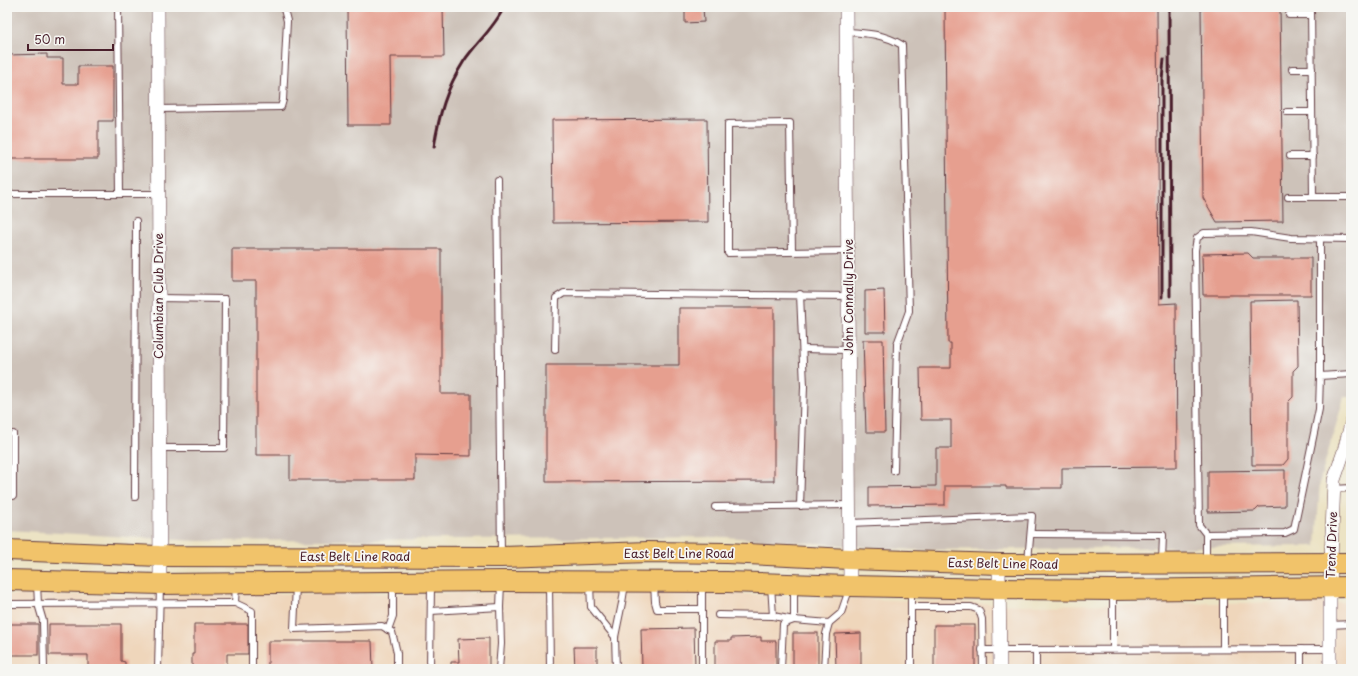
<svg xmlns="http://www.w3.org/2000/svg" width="1358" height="676" viewBox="0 0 1358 676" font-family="'Playpen Sans',sans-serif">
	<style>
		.built { fill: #efd6bb }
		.industrial { fill: #cdc2b9 }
		.building { fill: #e69f8f }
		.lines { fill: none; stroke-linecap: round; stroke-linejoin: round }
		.lane-casing { stroke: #623c42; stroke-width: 8 }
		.street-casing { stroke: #623c42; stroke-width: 14 }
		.primary-casing { stroke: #623c42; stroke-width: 22 }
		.lane { stroke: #fff; stroke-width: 6 }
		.street { stroke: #fff; stroke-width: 13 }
		.primary { stroke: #f1c36a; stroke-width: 20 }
		.rail { stroke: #4a1f2b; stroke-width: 3 }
		.labels { text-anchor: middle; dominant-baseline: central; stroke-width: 3.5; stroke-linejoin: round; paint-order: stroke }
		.street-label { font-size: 12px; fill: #4a1f2b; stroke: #f6f6f2 }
	</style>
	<rect width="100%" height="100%" fill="#f6f6f2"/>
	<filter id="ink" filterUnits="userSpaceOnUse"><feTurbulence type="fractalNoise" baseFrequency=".025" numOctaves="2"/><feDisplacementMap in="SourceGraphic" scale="8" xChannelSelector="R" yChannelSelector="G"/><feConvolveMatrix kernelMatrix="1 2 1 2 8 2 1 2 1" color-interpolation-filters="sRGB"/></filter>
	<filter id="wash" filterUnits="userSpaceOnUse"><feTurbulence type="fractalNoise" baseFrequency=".012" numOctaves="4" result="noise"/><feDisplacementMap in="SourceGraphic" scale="16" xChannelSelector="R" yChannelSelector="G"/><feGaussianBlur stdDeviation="0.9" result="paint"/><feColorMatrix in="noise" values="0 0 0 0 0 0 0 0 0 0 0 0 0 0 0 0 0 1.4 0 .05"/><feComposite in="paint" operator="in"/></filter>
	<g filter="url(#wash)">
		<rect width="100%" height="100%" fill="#ece3c4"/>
		<path class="built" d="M690 592 1021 605 1351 602V669H7V595Z"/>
		<path class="industrial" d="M7 7H1351V397H1344L1320 480 1316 546 914 550 724 537 198 541 7 530Z"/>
		<g id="blocks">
			<g class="building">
				<path d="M347 7H443L444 57H390L391 125H348Z"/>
				<path d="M549 7H666V8L549 9Z"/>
				<path d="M685 7H703L704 22 685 23Z"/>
				<path d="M1157 7 1159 304 1176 303 1177 467 1062 468V488H1006V486H945V505L869 506V487L936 486V448H951V420H921L920 368H951V343H948L945 9Z"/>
				<path d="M1201 7H1280L1283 221 1217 222 1203 198Z"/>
				<path d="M47 54V58H63V84H78V66H113V121H98V159H7V55Z"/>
				<path d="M707 119 708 222 553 223 552 120Z"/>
				<path d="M232 249H441V394H471V456L415 455V480H290V455H256V281H232Z"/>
				<path d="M1248 253 1253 258H1311V295H1203L1202 254Z"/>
				<path d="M884 290 885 332H865V291Z"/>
				<path d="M1297 300 1298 366 1293 371V397L1288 402V459L1283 465H1252L1250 301Z"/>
				<path d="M679 308H774V481L546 482V365H679Z"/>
				<path d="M863 340H883L885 432H866Z"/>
				<path d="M1285 470V506L1259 507 1255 511 1208 512V471Z"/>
				<rect x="7" y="624" width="31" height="31"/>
				<path d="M49 624H121V661L125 662V669H88V655H49Z"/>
				<path d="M194 624H248V654H227V669H192V654H194Z"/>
				<rect x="934" y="625" width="41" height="44"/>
				<path d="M694 628 695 667 642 668 641 629Z"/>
				<rect x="793" y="633" width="25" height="36"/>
				<path d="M861 633V669H836L835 634Z"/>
				<path d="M761 637V641H776V669H715V641H731V638Z"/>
				<path d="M489 638V669H451V662H459L458 639Z"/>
				<path d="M268 641H372L373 669H268Z"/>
				<path d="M574 647H597V669H575Z"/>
			</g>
		</g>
	</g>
	<g filter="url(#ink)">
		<use href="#blocks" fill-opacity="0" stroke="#623c42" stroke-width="1"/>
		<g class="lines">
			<defs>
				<g id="lane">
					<path d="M118 7 120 194"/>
					<path d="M1311 7 1313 197"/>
					<path d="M1289 15H1311"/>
					<path d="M847 32C866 33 884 34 902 45L909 311 897 344 894 471"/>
					<path d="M1292 69H1312"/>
					<path d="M159 109 281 107 283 100 287 21 284 9 280 7"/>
					<path d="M1287 112H1312"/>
					<path d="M1290 156H1313"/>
					<path d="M497 180 501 555"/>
					<path d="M7 194H158"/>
					<path d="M1288 197H1351"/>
					<path d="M1320 238V376"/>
					<path d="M792 252 790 123 728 124V253L848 251"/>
					<path d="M158 298 225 299 224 448H159"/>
					<path d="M803 349 848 350"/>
					<path d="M555 350 556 298 564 293 848 296"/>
					<path d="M1334 489 1351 488"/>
					<path d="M13 496V434"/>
					<path d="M135 497 136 221"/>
					<path d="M800 506 804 386 800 294"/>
					<path d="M715 507 849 505"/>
					<path d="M849 523 1032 516 1028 561"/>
					<path d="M1031 534 1163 535 1162 561"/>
					<path d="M1206 534 1285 533 1294 529 1319 409 1320 376 1351 374"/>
					<path d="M1206 562V534L1199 525 1195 250 1197 238 1204 233 1251 232 1291 238 1351 239"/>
					<path d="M37 584 38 604 43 621 44 669"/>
					<path d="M654 584 655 602 657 609H702V669"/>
					<path d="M236 585 235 603 252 611V669"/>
					<path d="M296 585 294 629 382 626 392 632 397 653V669"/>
					<path d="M549 585 550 669"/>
					<path d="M590 585 591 607 615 637"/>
					<path d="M702 585V609"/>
					<path d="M911 589V669"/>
					<path d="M1223 592V649"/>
					<path d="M1113 593V649"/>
					<path d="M7 604 235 603"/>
					<path d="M911 607H971L979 610 982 619 983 669"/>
					<path d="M431 611 500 607"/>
					<path d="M718 615 773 616 771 585"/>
					<path d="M773 616 794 620 829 623"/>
					<path d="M1330 625 1351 624"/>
					<path d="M388 630 393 616V584"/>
					<path d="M1301 649V669"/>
					<path d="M982 650 1330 649"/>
					<path d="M1036 650V669"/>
					<path d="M158 669 160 586"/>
					<path d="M430 669 431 585"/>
					<path d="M499 669 501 644 500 607 501 583"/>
					<path d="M616 669 615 637 622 603 625 584"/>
					<path d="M781 669 783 624 794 620V587"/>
					<path d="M824 669 826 634 829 623 841 613 849 590"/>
				</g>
				<g id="street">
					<path d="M158 7 160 584"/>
					<path d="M846 7 850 586"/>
					<path d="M999 564 1000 669"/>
					<path d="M1330 669V587L1334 480 1344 451 1351 424"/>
				</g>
				<g id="primary">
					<path d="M7 550 159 556 501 557 648 552 726 553 849 559 999 564 1351 563"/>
					<path d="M7 580 160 584 501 581 727 582 850 586 999 589 1113 590 1351 587"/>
				</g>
			</defs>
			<use href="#lane" class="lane-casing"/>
			<use href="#street" class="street-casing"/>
			<use href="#primary" class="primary-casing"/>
			<use href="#lane" class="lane"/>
			<use href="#street" class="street"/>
			<use href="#primary" class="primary"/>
			<g class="rail">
				<path d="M1169 7 1170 296"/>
				<path d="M434 147C439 115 446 89 464 61 476 43 495 27 504 7"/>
				<path d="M1162 297V79L1164 59"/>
			</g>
		</g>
	</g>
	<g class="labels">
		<g class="street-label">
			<text transform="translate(158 296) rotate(-90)">Columbian Club Drive</text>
			<text transform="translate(848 297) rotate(-90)">John Connally Drive</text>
			<text transform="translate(1331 545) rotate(-88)">Trend Drive</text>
			<text x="679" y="553">East Belt Line Road</text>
			<text x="355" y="556">East Belt Line Road</text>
			<text transform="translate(1003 563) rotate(1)">East Belt Line Road</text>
		</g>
	</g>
	<rect width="1358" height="676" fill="none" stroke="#f6f6f2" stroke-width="24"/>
	<path d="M28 44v6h85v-6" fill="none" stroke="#4a1f2b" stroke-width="2"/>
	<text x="34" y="44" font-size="12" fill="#4a1f2b" stroke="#f6f6f2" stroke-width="3" paint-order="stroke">50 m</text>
</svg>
